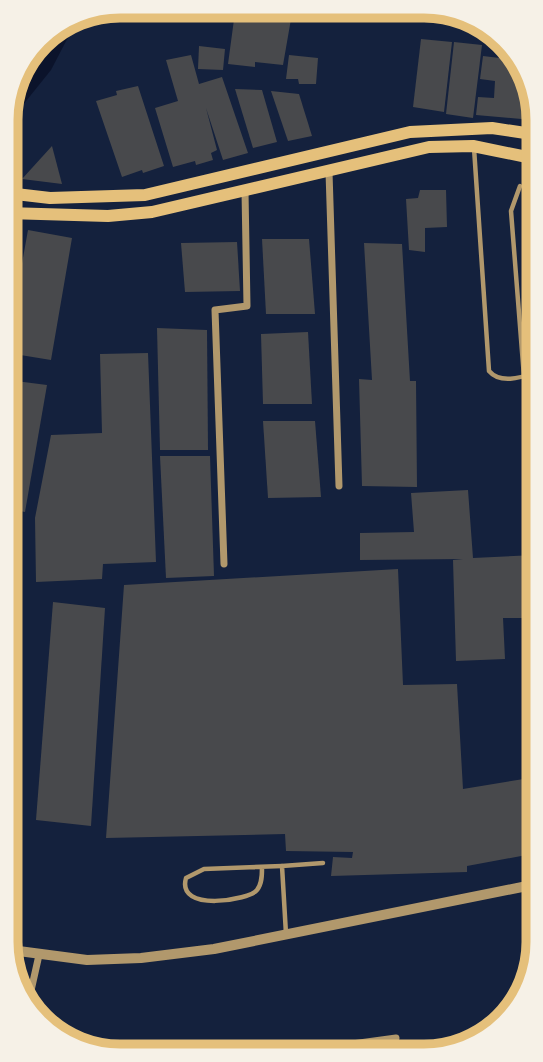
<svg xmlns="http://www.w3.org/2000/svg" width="543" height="1062" viewBox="0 0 543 1062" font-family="'DM Sans',sans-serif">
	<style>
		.water { fill: #0b132b }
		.building { fill: #48494c }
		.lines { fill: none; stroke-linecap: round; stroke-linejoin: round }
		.service { stroke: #b1986c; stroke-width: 4.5 }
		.minor { stroke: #b1986c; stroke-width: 7 }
		.tertiary { stroke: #b1986c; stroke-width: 10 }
		.secondary { stroke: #e5c07b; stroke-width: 12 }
		.rim { fill: none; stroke: #e5c07b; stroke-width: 9 }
	</style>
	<rect width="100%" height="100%" fill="#14213d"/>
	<path class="water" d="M76 22 51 70 6 126V105L45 40 51 31Z"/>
	<g class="building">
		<path d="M235 12 291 19 283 65 255 62V67L228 64Z"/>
		<path d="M421 39 452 42 444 112 413 107Z"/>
		<path d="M454 42 482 45 473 118 446 114Z"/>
		<path d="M199 46 225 49 223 70 198 69Z"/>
		<path d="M191 55 199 84 222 77 248 153 223 160 206 108 217 150 211 153 213 160 196 165 195 161 173 167 155 108 178 101 166 60Z"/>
		<path d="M289 55 318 58 316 84H299L298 79H286Z"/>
		<path d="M483 56 517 60 532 83V86L524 85 523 102H532V120L476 115 478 97 494 98 495 81 480 79Z"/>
		<path d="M138 86 164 166 143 173 142 170 122 177 96 101 117 95 116 91Z"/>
		<path d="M235 89 262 90 277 142 253 148Z"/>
		<path d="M271 91 299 94 312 136 288 141Z"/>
		<path d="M52 146 62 184 22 179Z"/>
		<path d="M420 190H446L447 227 425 228V252L409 250 406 199 418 198Z"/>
		<path d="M28 230 72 238 51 360 8 353 7 307 14 308Z"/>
		<path d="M262 239H309L315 314H266Z"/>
		<path d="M237 242 240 291 185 292 181 243Z"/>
		<path d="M364 243 402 244 410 381H416L417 487 362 486 359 379 372 380Z"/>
		<path d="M157 328 207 330 208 450H160Z"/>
		<path d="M308 332 312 404H263L261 334Z"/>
		<path d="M148 353 156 562 103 564 102 579 36 582 35 518 51 435 102 433 100 354Z"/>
		<path d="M8 380 47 385 25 512 8 509Z"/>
		<path d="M263 421H315L321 497 268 498Z"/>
		<path d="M160 456H210L214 576 166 578Z"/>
		<path d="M468 490 473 558 535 555V618H503L505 659 456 661 453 560 463 559 360 560V533L414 532 411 493Z"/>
		<path d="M398 569 403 685 457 684 463 789 536 777 537 853 467 866V872L331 876 333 857 352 858 353 852 286 851 285 834 106 838 124 585Z"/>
		<path d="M53 602 105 608 91 826 36 820Z"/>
	</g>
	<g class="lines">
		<g class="service">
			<path d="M474 148 489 371C500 384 520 378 534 373"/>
			<path d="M520 186 511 211 524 377"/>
			<path d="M262 868C262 875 262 884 257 890 250 900 176 913 186 878L204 869 282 866"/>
			<path d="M286 934 282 866 323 863"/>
		</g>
		<g class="minor">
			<path d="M329 172 339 486"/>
			<path d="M224 564 215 310 247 306 245 191"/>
			<path d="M12 981 18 952"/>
			<path d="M28 1004 39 955"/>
			<path d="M286 1053 396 1038"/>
		</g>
		<path class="tertiary" d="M11 950 87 960 141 958 214 949 537 884"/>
		<g class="secondary">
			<path d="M7 193 50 198 145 195 410 132 492 128 532 134"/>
			<path d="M7 213 108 216 152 212 429 147 473 146 532 158"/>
		</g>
	</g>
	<path d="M0 0H543V1062H0ZM120 18H424A102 102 0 0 1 526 120V942A102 102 0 0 1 424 1044H120A102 102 0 0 1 18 942V120A102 102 0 0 1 120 18Z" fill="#f6f1e7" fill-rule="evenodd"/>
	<path class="rim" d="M120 18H424A102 102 0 0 1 526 120V942A102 102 0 0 1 424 1044H120A102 102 0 0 1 18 942V120A102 102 0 0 1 120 18Z"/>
</svg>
